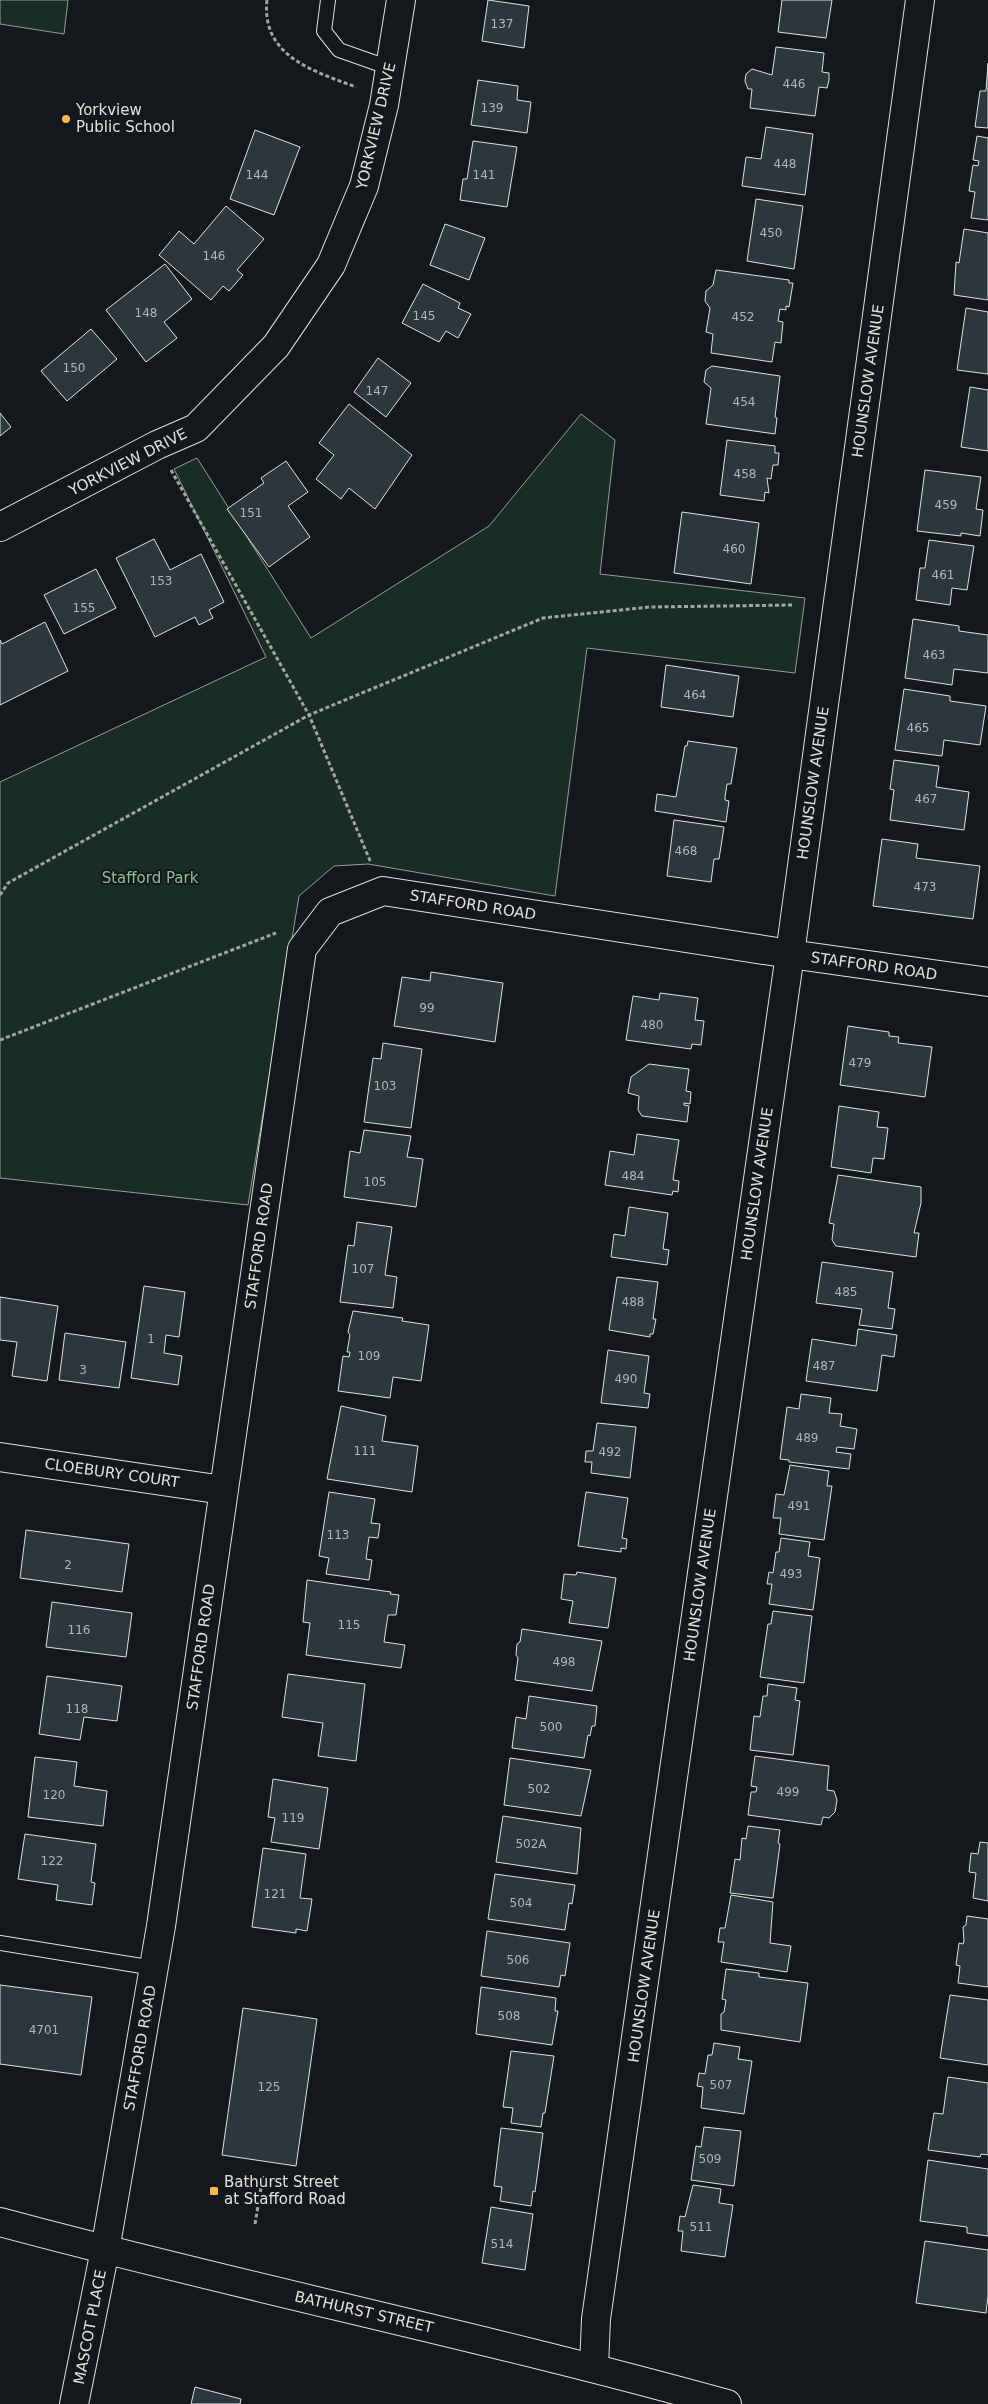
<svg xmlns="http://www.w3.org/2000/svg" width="988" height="2404" viewBox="0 0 988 2404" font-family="'DejaVu Sans',sans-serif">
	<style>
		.green { fill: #1a2d24; stroke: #939e99 }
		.building { fill: #2c363c; stroke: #d8e6dc }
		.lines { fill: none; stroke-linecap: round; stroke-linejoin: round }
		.lane-casing { stroke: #d8e6dc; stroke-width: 16 }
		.street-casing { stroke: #d8e6dc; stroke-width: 30 }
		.secondary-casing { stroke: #d8e6dc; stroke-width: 30 }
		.path { stroke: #9da8a2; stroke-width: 3; stroke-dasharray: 4 2.5; stroke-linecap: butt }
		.lane { stroke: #14181c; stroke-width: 14 }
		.street { stroke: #14181c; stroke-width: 28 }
		.secondary { stroke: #14181c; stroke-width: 28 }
		.poi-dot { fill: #ffb74d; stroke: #14181c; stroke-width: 2 }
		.labels { text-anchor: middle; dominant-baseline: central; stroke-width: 4; stroke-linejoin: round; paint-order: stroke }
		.number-label { font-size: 12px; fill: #adbab4 }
		.poi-label { font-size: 15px; fill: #d8e6dc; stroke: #14181c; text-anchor: start }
		.street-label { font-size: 15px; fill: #d8e6dc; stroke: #14181c }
		.park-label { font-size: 15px; fill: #8ac095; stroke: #14181c }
	</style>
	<rect width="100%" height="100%" fill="#14181c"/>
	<g class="green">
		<path d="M0 0H68L64 34 0 24Z"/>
		<path d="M581 414 615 440 600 574 805 598 795 673 587 648 555 896 368 864 334 866 299 896 248 1205 0 1178V782L266 657 174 469 197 458 311 638 489 526Z"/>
	</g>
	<g class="building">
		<path d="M488 0 529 6 524 48 482 41Z"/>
		<path d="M782 0H832L826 38 778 32Z"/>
		<path d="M776 47 824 53 822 72 829 73V80L827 88 819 87 815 116 750 108 752 89H748L745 81 746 74 752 69 772 75Z"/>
		<path d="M988 63V128L975 127 980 91H986Z"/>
		<path d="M478 80 518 86 517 100 531 102 527 133 471 125Z"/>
		<path d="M766 127 813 134 805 195 742 186 746 157 761 159Z"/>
		<path d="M255 130 300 147 274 215 230 199Z"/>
		<path d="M977 136 988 138V220L971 218 975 192 969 191 973 165 978 166 979 161 973 160Z"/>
		<path d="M473 141 517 147 507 207 460 200 463 179H467Z"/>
		<path d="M756 199 803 206 794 269 747 261Z"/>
		<path d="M226 206 264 239 237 270 243 275 229 291 223 286 211 300 159 255 179 231 194 244Z"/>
		<path d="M445 224 485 238 469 280 430 265Z"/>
		<path d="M964 229 988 233V300L954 295 956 262 959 263Z"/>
		<path d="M165 264 192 299 164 322 177 338 146 362 106 310Z"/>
		<path d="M716 270 789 280V283H793L789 307 786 306V310L780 309 778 321 783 322 781 343 775 342 772 362 711 353 713 334 706 332 710 308 705 301 706 291 713 285Z"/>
		<path d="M423 284 460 303 458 308 471 314 458 338 446 331 439 342 402 323Z"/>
		<path d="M966 308 988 312V374L957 370Z"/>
		<path d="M91 329 117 359 67 401 41 371Z"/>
		<path d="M378 358 411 383 386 417 354 392Z"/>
		<path d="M712 366 780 376 775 417 777 418 775 434 706 424 711 388 704 382 706 370Z"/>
		<path d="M970 387 988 390V451L961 447Z"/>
		<path d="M349 404 412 455 375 509 349 488 341 499 316 479 334 455 319 443Z"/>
		<path d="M0 413 11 427 0 436Z"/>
		<path d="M727 440 775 446V453H779L778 465H773L771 479 767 478 769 493 765 492 764 501 720 495Z"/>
		<path d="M286 461 308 492 288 506 310 537 269 567 227 509 264 483 261 478Z"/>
		<path d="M925 470 981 477 976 509 983 510 980 536 961 533V536L917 531Z"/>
		<path d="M682 512 759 523 751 584 674 573Z"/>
		<path d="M154 539 170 570 201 554 224 602 209 610 213 618 199 625 195 617 155 637 116 558Z"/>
		<path d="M929 540 974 546 967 590 952 588 950 605 916 600 920 568H925Z"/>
		<path d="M96 569 116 608 64 634 44 595Z"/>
		<path d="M913 619 959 626V631L988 635V673L954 669 952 685 905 678Z"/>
		<path d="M45 622 68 671 0 705V640L2 644Z"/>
		<path d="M666 665 739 676 733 717 661 707Z"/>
		<path d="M904 689 950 696V701L986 706 980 745 944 740 942 756 895 750Z"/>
		<path d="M688 741 737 748 731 784H727L725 797V800L729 801 726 822 655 811 657 794 676 797 685 746H687Z"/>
		<path d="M894 760 939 766 936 787 969 792 964 830 890 820 894 790 890 789Z"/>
		<path d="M674 820 724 827 719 859H714L711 882 667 876Z"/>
		<path d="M882 839 918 844 916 858 980 866 973 919 873 906Z"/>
		<path d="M431 972 503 983 495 1042 394 1026 402 977 430 981Z"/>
		<path d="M660 993 698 998 695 1020 704 1021 701 1045 692 1044 691 1049 626 1040 633 996 659 1000Z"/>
		<path d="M848 1026 889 1032V1036L899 1037 898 1043 932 1047 925 1097 840 1085Z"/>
		<path d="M383 1043 422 1049 411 1128 364 1122 373 1058 381 1059Z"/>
		<path d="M649 1064 689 1069 686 1091 691 1092 690 1104 684 1103V1105L689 1106 687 1122 642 1116 638 1110 639 1096 628 1093 631 1077Z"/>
		<path d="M839 1106 879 1112 877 1127 888 1128 884 1159 873 1158 871 1173 831 1167Z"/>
		<path d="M364 1130 411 1136 407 1157 423 1159 416 1207 344 1197 350 1151 360 1153Z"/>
		<path d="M637 1134 679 1140 673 1180 679 1181 678 1192 673 1191 672 1195 605 1185 610 1151 634 1155Z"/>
		<path d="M838 1175 921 1187V1203L914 1233H919L916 1257 836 1246 832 1240 834 1224 829 1223Z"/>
		<path d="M629 1207 668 1213 663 1249 669 1250 667 1265 611 1257 614 1234 625 1236Z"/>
		<path d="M357 1222 392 1227 385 1275 397 1277 393 1308 340 1302 348 1245 354 1246Z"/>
		<path d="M822 1262 893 1272 888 1308 895 1309 892 1329 859 1325 862 1309 816 1303Z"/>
		<path d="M617 1277 658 1282 653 1319H656L653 1334H650V1337L609 1330Z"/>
		<path d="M144 1286 185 1292 179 1337 166 1335 164 1353 182 1356 178 1385 131 1378Z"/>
		<path d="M0 1297 58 1306 47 1381 12 1376 17 1342 0 1340Z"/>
		<path d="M353 1311 403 1318 402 1321 429 1325 421 1381 393 1377 390 1398 338 1391 343 1356 349 1357 350 1352H347L350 1335 348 1332Z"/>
		<path d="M858 1329 897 1335 894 1357 882 1355 877 1391 806 1381 812 1339 856 1346Z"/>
		<path d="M65 1333 126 1342 119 1388 59 1380Z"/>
		<path d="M608 1350 649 1356 644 1393 650 1394 648 1408 601 1403Z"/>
		<path d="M801 1394 831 1398 829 1413 842 1414 840 1426 857 1429 854 1449 837 1447 836 1452 851 1454 849 1469 789 1462V1460L780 1459 787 1407 799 1409Z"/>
		<path d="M341 1406 386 1416 382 1441 418 1446 412 1492 327 1479Z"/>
		<path d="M597 1423 636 1427 630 1478 591 1473 592 1462H585L586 1451H593Z"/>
		<path d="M790 1465 829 1471 827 1486H832L824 1540 779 1534 781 1518H773L776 1494 784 1495Z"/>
		<path d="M329 1492 375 1499 371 1523 380 1524 378 1538 369 1537 366 1559 372 1560 369 1580 326 1574 329 1558 319 1556Z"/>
		<path d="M586 1492 628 1498 622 1538 627 1539 626 1549 621 1548V1552L578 1546Z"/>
		<path d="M26 1530 129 1544 122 1592 20 1578Z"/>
		<path d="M781 1538 810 1542 808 1556 820 1558 813 1610 769 1604 772 1584H767L769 1572 773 1573 776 1552H779Z"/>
		<path d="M577 1572 616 1578 608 1628 569 1623 573 1601 561 1599 564 1574 576 1575Z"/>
		<path d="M307 1580 391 1592 390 1594 399 1595 396 1615H388L384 1642 405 1645 401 1668 306 1655 310 1623 303 1622Z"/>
		<path d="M52 1602 132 1613 126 1657 46 1647Z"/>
		<path d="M773 1611 812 1616 804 1683 760 1677 768 1624H771Z"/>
		<path d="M522 1629 602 1641 592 1691 515 1680 518 1658 516 1655 517 1644 520 1642Z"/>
		<path d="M288 1674 365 1684 356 1761 318 1756 323 1723 282 1717Z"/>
		<path d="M47 1676 122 1686 117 1721 84 1717 80 1740 39 1734Z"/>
		<path d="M768 1684 797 1688 795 1700 800 1701 793 1755 750 1750 754 1716 760 1717 763 1696H767Z"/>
		<path d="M529 1696 597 1706 595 1726H592L590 1736 588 1735 584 1758 512 1748 516 1717 526 1719Z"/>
		<path d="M755 1756 829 1766 827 1790 834 1791 837 1800 835 1812 829 1818 823 1817 821 1825 748 1815 751 1792H756L757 1787 751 1786Z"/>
		<path d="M35 1757 77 1762 74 1786 107 1791 103 1826 28 1817Z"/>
		<path d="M510 1758 591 1770 581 1816 504 1805Z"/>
		<path d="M273 1779 328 1788 319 1849 271 1842 275 1818 268 1817Z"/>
		<path d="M503 1816 581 1828 577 1874 496 1862Z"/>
		<path d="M748 1826 780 1830 778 1843 780 1844 773 1898 730 1893 735 1859 740 1860 742 1838 746 1839Z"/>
		<path d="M25 1834 96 1844 91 1882 95 1883 92 1905 56 1900 58 1885 18 1879Z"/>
		<path d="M980 1842 988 1843V1901L973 1898 976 1873 969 1872 971 1853 978 1854Z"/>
		<path d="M263 1848 306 1854 300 1898 312 1899 307 1931 296 1929V1933L252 1927Z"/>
		<path d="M495 1874 575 1885 572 1904 569 1903 565 1930 488 1919Z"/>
		<path d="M731 1895 773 1902 770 1943 791 1946 787 1972 721 1962 724 1942H718L720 1928H725Z"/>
		<path d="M967 1916 988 1919V1987L958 1983 960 1966 956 1965 959 1943 963 1944 964 1941 963 1927 966 1925Z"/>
		<path d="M487 1931 570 1943 565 1976 561 1975 559 1987 481 1976Z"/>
		<path d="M726 1969 759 1973V1977L808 1983 800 2042 721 2030V2014L724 2012 726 2000 722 1999Z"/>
		<path d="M0 1985 92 1997 81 2075 0 2064Z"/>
		<path d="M481 1987 556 1998 555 2011H558L552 2045 476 2034Z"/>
		<path d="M950 1995 988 2000V2065L940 2058Z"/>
		<path d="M243 2008 317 2019 296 2166 222 2155Z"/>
		<path d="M714 2043 740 2047 738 2059 752 2061 744 2114 701 2108 703 2087 697 2086 699 2073 705 2074 708 2055H712Z"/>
		<path d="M511 2051 554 2056 545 2113H543L541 2127 511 2123 513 2108 503 2107Z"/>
		<path d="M948 2077 988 2083V2155L981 2154 980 2157 928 2150 934 2113 943 2114Z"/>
		<path d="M704 2127 741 2131 734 2186 691 2180 696 2146 701 2147Z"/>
		<path d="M501 2128 543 2133 535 2192 533 2191 531 2206 500 2201 502 2187 494 2186Z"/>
		<path d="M928 2160 988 2169V2236L967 2233V2227L920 2221Z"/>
		<path d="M693 2185 721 2189 719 2203 733 2205 725 2257 681 2251 683 2231H678L680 2216 685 2217Z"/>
		<path d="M491 2207 533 2214 525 2270 482 2263Z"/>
		<path d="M925 2241 988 2250V2296L986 2313 916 2303Z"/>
		<path d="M195 2387 241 2399 240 2404H191Z"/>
	</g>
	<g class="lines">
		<defs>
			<g id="lane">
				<path d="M328 0 324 31 339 50 390 68"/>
				<path d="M0 1943 154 1968"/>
			</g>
			<g id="street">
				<path d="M0 527 157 445 196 428 276 346 331 265 364 186 384 105 401 0"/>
				<path d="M0 1457 223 1490"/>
				<path d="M594 2367 596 2319 790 954 920 0"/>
				<path d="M74 2404 105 2250 161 1926 302 949 330 912 383 891 790 954 988 982"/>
			</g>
			<path id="secondary" d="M0 2222C241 2287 486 2337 727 2404"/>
		</defs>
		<use href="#lane" class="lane-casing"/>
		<use href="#street" class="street-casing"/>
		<use href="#secondary" class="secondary-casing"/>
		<g class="path">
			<path d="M267 0C261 56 313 71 356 87"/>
			<path d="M171 470 309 715 371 863"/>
			<path d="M0 895 8 883 309 715 543 618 650 607 793 605"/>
			<path d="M0 1040 276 933"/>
			<path d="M255 2224 263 2176"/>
		</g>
		<use href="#lane" class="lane"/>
		<use href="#street" class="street"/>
		<use href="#secondary" class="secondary"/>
	</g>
	<g class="poi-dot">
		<circle cx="66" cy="119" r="5"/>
		<rect x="209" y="2186" width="10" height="10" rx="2.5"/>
	</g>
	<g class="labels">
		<g class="number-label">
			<text x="502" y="24">137</text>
			<text x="794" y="84">446</text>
			<text x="492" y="108">139</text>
			<text x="785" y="164">448</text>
			<text x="257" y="175">144</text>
			<text x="484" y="175">141</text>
			<text x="771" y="233">450</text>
			<text x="214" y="256">146</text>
			<text x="146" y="313">148</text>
			<text x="424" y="316">145</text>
			<text x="743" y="317">452</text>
			<text x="74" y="368">150</text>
			<text x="377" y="391">147</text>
			<text x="744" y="402">454</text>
			<text x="745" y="474">458</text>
			<text x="946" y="505">459</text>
			<text x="251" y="513">151</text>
			<text x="734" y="549">460</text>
			<text x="943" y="575">461</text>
			<text x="161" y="581">153</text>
			<text x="84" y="608">155</text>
			<text x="934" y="655">463</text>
			<text x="695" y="695">464</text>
			<text x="918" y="728">465</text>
			<text x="926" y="799">467</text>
			<text x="686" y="851">468</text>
			<text x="925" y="887">473</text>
			<text x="427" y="1008">99</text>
			<text x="652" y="1025">480</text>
			<text x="860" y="1063">479</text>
			<text x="385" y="1086">103</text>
			<text x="633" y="1176">484</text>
			<text x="375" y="1182">105</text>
			<text x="363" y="1269">107</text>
			<text x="846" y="1292">485</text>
			<text x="633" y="1302">488</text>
			<text x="151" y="1339">1</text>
			<text x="369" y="1356">109</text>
			<text x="824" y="1366">487</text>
			<text x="83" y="1370">3</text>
			<text x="626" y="1379">490</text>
			<text x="807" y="1438">489</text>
			<text x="365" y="1451">111</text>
			<text x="610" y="1452">492</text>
			<text x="799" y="1506">491</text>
			<text x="338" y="1535">113</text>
			<text x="68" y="1565">2</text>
			<text x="791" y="1574">493</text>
			<text x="349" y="1625">115</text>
			<text x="79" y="1630">116</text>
			<text x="564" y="1662">498</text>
			<text x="77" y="1709">118</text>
			<text x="551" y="1727">500</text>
			<text x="539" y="1789">502</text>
			<text x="788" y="1792">499</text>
			<text x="54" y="1795">120</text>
			<text x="293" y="1818">119</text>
			<text x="531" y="1844">502A</text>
			<text x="52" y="1861">122</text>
			<text x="275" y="1894">121</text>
			<text x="521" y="1903">504</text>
			<text x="518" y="1960">506</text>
			<text x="509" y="2016">508</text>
			<text x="44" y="2030">4701</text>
			<text x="721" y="2085">507</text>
			<text x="269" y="2087">125</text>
			<text x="710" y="2159">509</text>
			<text x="701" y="2227">511</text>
			<text x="502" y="2244">514</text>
		</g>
		<g class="poi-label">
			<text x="76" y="110">Yorkview<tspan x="76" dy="17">Public School</tspan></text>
			<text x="224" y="2182">Bathurst Street<tspan x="224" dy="17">at Stafford Road</tspan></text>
		</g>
		<g class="street-label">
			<text transform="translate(376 126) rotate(-77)">YORKVIEW DRIVE</text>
			<text transform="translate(868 381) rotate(-82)">HOUNSLOW AVENUE</text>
			<text transform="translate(128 462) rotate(-27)">YORKVIEW DRIVE</text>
			<text transform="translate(813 783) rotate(-82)">HOUNSLOW AVENUE</text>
			<text transform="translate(473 905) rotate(9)">STAFFORD ROAD</text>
			<text transform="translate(874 966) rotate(8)">STAFFORD ROAD</text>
			<text transform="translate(757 1184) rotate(-82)">HOUNSLOW AVENUE</text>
			<text transform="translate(259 1246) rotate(-82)">STAFFORD ROAD</text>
			<text transform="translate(112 1473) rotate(8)">CLOEBURY COURT</text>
			<text transform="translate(700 1585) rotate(-82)">HOUNSLOW AVENUE</text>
			<text transform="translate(201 1647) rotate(-82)">STAFFORD ROAD</text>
			<text transform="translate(644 1986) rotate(-82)">HOUNSLOW AVENUE</text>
			<text transform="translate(140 2048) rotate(-80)">STAFFORD ROAD</text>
			<text transform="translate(364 2312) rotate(13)">BATHURST STREET</text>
			<text transform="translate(90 2327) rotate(-79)">MASCOT PLACE</text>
		</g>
		<g class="park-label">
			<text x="150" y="878">Stafford Park</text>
		</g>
	</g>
</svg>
